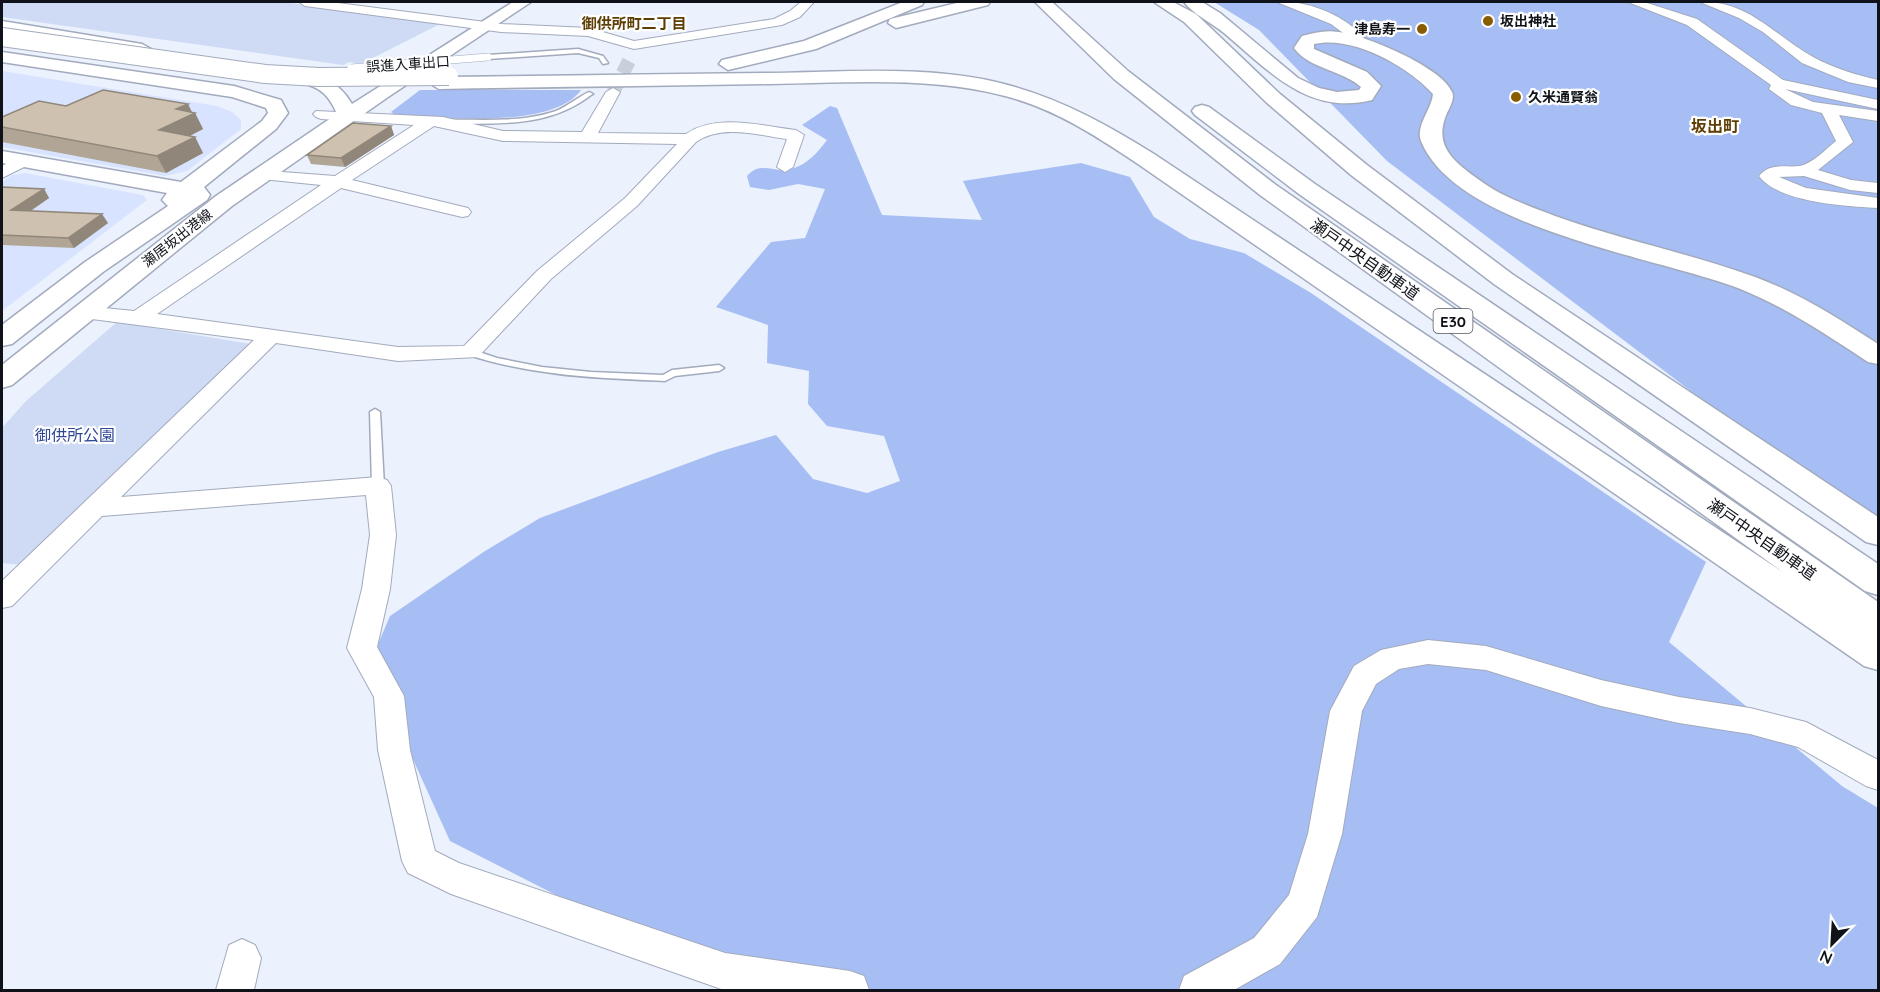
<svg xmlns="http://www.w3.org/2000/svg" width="1880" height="992" viewBox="0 0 1880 992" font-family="Quicksand,'Noto Sans JP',sans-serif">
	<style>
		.built { fill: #d8e4ff }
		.green { fill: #cfdbf5 }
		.forest { fill: #a7bef4 }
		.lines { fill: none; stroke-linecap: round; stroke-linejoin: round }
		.street-tunnel { stroke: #cad0db; stroke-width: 14; stroke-dasharray: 14 7; stroke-linecap: butt }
		.lane-casing { stroke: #a2aabd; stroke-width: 3 }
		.street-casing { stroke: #a2aabd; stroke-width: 2 }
		.secondary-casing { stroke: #a2aabd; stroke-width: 3 }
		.highway-casing { stroke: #a2aabd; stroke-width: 3 }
		.lane { fill: #fff; fill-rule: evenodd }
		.street { fill: #fff; fill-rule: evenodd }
		.secondary { fill: #fff; fill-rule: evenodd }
		.highway { fill: #fff; fill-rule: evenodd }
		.lane-bridge-casing { stroke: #a2aabd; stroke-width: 8; stroke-linecap: butt }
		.highway-bridge-casing { stroke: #a2aabd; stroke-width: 20; stroke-linecap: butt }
		.lane-bridge { stroke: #fff; stroke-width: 7 }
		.highway-bridge { stroke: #fff; stroke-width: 18 }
		.wall { fill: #b1a696 }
		.shaded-wall { fill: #90877a }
		.building { fill: #cec1af; stroke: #90877a; stroke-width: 1.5 }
		.poi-dot { fill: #8a5c00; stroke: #fefefe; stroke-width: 2 }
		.labels { text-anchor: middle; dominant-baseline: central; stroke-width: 4.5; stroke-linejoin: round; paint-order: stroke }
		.far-poi-label { font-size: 14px; font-weight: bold; fill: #0f1218; stroke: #fefefe; text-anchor: start }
		.far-street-label { font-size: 14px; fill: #0f1218; stroke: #fefefe }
		.far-neighbourhood-label { font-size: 15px; font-weight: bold; fill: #5e3e05; stroke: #fefefe }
		.shield { fill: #fefefe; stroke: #57595d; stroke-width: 1.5 }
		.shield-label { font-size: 15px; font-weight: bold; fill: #0f1218 }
		.far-quarter-label { font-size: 16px; font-weight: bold; fill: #5e3e05; stroke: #fefefe }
		.street-label { font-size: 16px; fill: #0f1218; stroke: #fefefe }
		.park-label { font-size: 16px; fill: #2e4896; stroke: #fefefe }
	</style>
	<rect width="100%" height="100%" fill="#ebf1fd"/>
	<g class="built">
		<path d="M2 71 217 106 232 112 241 120V129L187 171 165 176 2 147Z"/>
		<path d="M25 173 143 195 147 200 2 311V182L12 175Z"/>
	</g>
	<g class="green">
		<path d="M2 2H284L436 22 438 25 361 64 349 62 343 65 2 17Z"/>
		<path d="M117 322 251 344 22 565 2 563V428L26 401Z"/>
	</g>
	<g class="forest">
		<path d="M1214 2H1878V517L1708 404 1387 161 1259 30Z"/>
		<path d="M420 90H581C553 130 440 117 395 115L391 112Z"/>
		<path d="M830 106 837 108 882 215 982 220 963 181 1081 163 1130 177 1154 217 1190 239 1244 253 1311 293 1706 562 1669 642 1842 786 1878 808V990H767L556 895 450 841 411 755 380 701 369 665 390 616 485 551 540 518 718 452 776 435 813 479 867 493 900 481 884 436 827 426 808 404 809 371 767 363 768 325 716 307 771 242 805 238 825 189 798 184 769 190 750 187 747 176C761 160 775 174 791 169 807 165 818 152 827 140L802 125Z"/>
	</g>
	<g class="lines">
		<path class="street-tunnel" d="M613 92 629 61"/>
		<defs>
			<g id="lane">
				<path d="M578 49 603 56 608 63 603 64 599 58 578 53 488 59 485 57 488 55Z"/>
				<path d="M589 92 593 94 591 95C548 128 499 123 447 124L443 122 447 120C482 119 522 123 556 111 568 106 578 97 589 92Z"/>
				<path d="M470 349 497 358 542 367 591 372 663 375 672 370 719 365 724 368 719 371 675 376 665 381C597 378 531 376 466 354L465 352Z"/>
				<path d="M375 409 380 412 384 486 378 490 372 486 370 412Z"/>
			</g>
			<g id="street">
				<path d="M299 2H330L501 24 589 28 634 41 774 19 790 11 801 2H814L800 17 782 25 634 49 588 36 501 32 305 6Z"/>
				<path d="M1277 2C1306 0 1347 15 1365 40L1358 44 1331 24Z"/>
				<path d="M1628 2H1644L1697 19 1783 80 1878 100V109L1785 89 1813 102 1878 111V121L1839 115 1853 142 1818 170 1851 180 1878 183V193L1850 190 1804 176 1779 177 1806 188 1878 198V208C1848 206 1779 203 1759 176 1770 162 1785 168 1800 166 1813 163 1826 149 1836 141L1822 113 1791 105 1769 89 1771 85 1687 25Z"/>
				<path d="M1700 2C1749 0 1776 37 1813 57 1833 68 1856 75 1878 80V88L1848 82 1802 63 1763 32 1739 18Z"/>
				<path d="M613 88 620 92 598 133 686 134C717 113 761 126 796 130L804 135 793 167 785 172 777 167 787 139C757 135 722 124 696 142L637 206 551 279 478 357 398 361 276 343 121 497 378 477 387 480 391 486 396 535 390 589 377 647 404 696 410 750 435 851 459 863 725 953 850 971 864 976 869 990H724L451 894 408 873 402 861 378 750 374 697 347 648 362 589 370 535 366 495 102 516 12 606 2 608V581L254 340 84 318 77 316 74 312 77 308 84 306 134 311 321 185 262 179 253 174 256 170 335 176 414 125 321 119 316 117 313 114 316 111 443 117 503 131 582 132 606 92ZM434 126 503 141 677 144 625 198 537 271 464 346 398 347 157 314 341 188 462 217 468 216 471 212 468 208 352 180Z"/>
				<path d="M22 156 28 157 30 161 28 165 2 178V166Z"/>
				<path d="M1428 640 1486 646 1601 680 1679 697 1750 708 1806 722 1878 760V790L1866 786 1798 747 1750 734 1679 723 1601 706 1486 670 1428 664 1399 669 1376 684 1362 711 1342 834 1317 917 1280 964 1234 990H1179L1184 976 1254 938 1289 895 1308 834 1330 711 1354 666 1381 650Z"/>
				<path d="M242 939 255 945 261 958 254 990H216L229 945Z"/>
			</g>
			<g id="secondary">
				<path d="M513 2H531L388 97 232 206 12 385 2 388V365L216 196 337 114C325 84 309 85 280 78L278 74 280 70 287 68C315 74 337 78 352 104Z"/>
				<path d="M1184 2H1202L1220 13 1298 78 1319 88 1337 92 1359 90 1361 87C1342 70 1309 69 1294 48L1302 36C1314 33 1325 30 1338 32 1363 34 1442 67 1452 92 1455 98 1450 107 1447 113 1431 149 1459 165 1485 184 1505 198 1532 207 1555 216 1621 240 1689 253 1755 277 1799 293 1839 319 1878 344V364L1868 362C1827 335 1784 306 1738 288 1656 257 1456 228 1421 141 1415 126 1432 109 1433 94 1408 66 1352 35 1314 44V49L1367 72 1381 86 1372 100C1308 116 1268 70 1224 33 1212 23 1193 14 1184 2Z"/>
				<path d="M2 21 142 44 151 49 142 54 2 31Z"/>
				<path d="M2 52 234 86 281 100 288 113 276 129 204 187 210 195 207 200 103 272 12 344 2 346V325L85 262 168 206 162 200 167 193 2 163V151L181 182 262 121 268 113 266 108 232 97 2 62Z"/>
			</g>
			<g id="highway">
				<path d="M903 2H924L922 5 816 49 728 70 719 64 722 60 804 41Z"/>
				<path d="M961 2H990L988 5 896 28 888 23 890 19Z"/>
				<path d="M1035 2H1052L1128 71 1276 185 1878 602V670L1864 666 1138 164C1096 136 1055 109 1005 96 930 76 847 83 770 84 660 86 549 87 439 89L429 83 439 77C550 76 660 74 771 73 851 72 938 64 1015 87 1066 102 1109 126 1154 154L1784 573 1260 195 1114 79Z"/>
				<path d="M1154 2H1173L1196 14 1280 94 1367 165 1512 274 1878 517V545L1866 542 1494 284 1351 175 1266 102 1184 22Z"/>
				<path d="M1202 105 1209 107 1315 184 1878 564V595L1865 591 1299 194 1195 115 1192 111 1195 107Z"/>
			</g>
		</defs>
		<use href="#lane" class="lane-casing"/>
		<use href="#street" class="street-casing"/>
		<use href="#secondary" class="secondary-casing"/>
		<use href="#highway" class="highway-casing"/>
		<use href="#lane" class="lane"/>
		<use href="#street" class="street"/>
		<use href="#secondary" class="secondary"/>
		<use href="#highway" class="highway"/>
		<defs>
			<path id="lane-bridge" d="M351 68 488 57"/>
			<path id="highway-bridge" d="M2 37 265 74 319 77 449 76"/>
		</defs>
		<use href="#lane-bridge" class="lane-bridge-casing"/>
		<use href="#highway-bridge" class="highway-bridge-casing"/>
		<use href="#lane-bridge" class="lane-bridge"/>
		<use href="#highway-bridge" class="highway-bridge"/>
	</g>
	<g class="wall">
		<path d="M192 112 195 113 203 129 190 136 195 137 203 153 166 173 2 142V117Z"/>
		<path d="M391 126 394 135 345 167 311 164 307 155Z"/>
		<path d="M2 187 44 189 49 198 31 211 108 223 74 248 2 245Z"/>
	</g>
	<g class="shaded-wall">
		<path d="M188 104 193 114 195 113 203 129 168 147 159 130 176 109Z"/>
		<path d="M391 126 394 135 345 167 341 158Z"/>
		<path d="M195 137 203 153 166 173 157 156Z"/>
		<path d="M44 189 49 198 18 219 11 210Z"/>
		<path d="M102 214 108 223 74 248 68 238Z"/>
	</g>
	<g class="building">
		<path d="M103 90 188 104 176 109 195 113 159 130 195 137 157 156 2 127V117L39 101 66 106Z"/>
		<path d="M353 123 391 126 341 158 307 155Z"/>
		<path d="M2 187 44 189 11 210 102 214 68 238 2 235Z"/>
	</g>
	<g class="poi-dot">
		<circle cx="1488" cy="21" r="6"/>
		<circle cx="1422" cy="29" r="6"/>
		<circle cx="1516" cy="97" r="6"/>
	</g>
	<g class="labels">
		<g class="far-poi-label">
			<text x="1500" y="21">坂出神社</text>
			<text x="1410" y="29" text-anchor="end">津島寿一</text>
			<text x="1528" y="97">久米通賢翁</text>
		</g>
		<g class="far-street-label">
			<text transform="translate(408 64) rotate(-4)">誤進入車出口</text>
			<text transform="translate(177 238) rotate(-38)">瀬居坂出港線</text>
		</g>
		<g class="far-neighbourhood-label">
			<text x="634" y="23">御供所町二丁目</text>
		</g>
		<rect class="shield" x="1433.5" y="309" width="39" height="24" rx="4.5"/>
		<g class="shield-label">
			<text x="1453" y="321">E30</text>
		</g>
		<g class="far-quarter-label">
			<text x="1715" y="126">坂出町</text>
		</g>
		<g class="street-label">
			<text transform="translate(1365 259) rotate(35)">瀬戸中央自動車道</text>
			<text transform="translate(1762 539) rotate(35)">瀬戸中央自動車道</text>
		</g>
		<g class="park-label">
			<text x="75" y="435">御供所公園</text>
		</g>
	</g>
	<rect width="1880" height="992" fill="none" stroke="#0f1218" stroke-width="6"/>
	<g transform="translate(1832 944) rotate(204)" stroke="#fefefe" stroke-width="4.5" paint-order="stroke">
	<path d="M0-4.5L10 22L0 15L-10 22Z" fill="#0f1218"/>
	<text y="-9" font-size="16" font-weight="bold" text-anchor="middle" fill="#0f1218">N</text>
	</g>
</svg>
